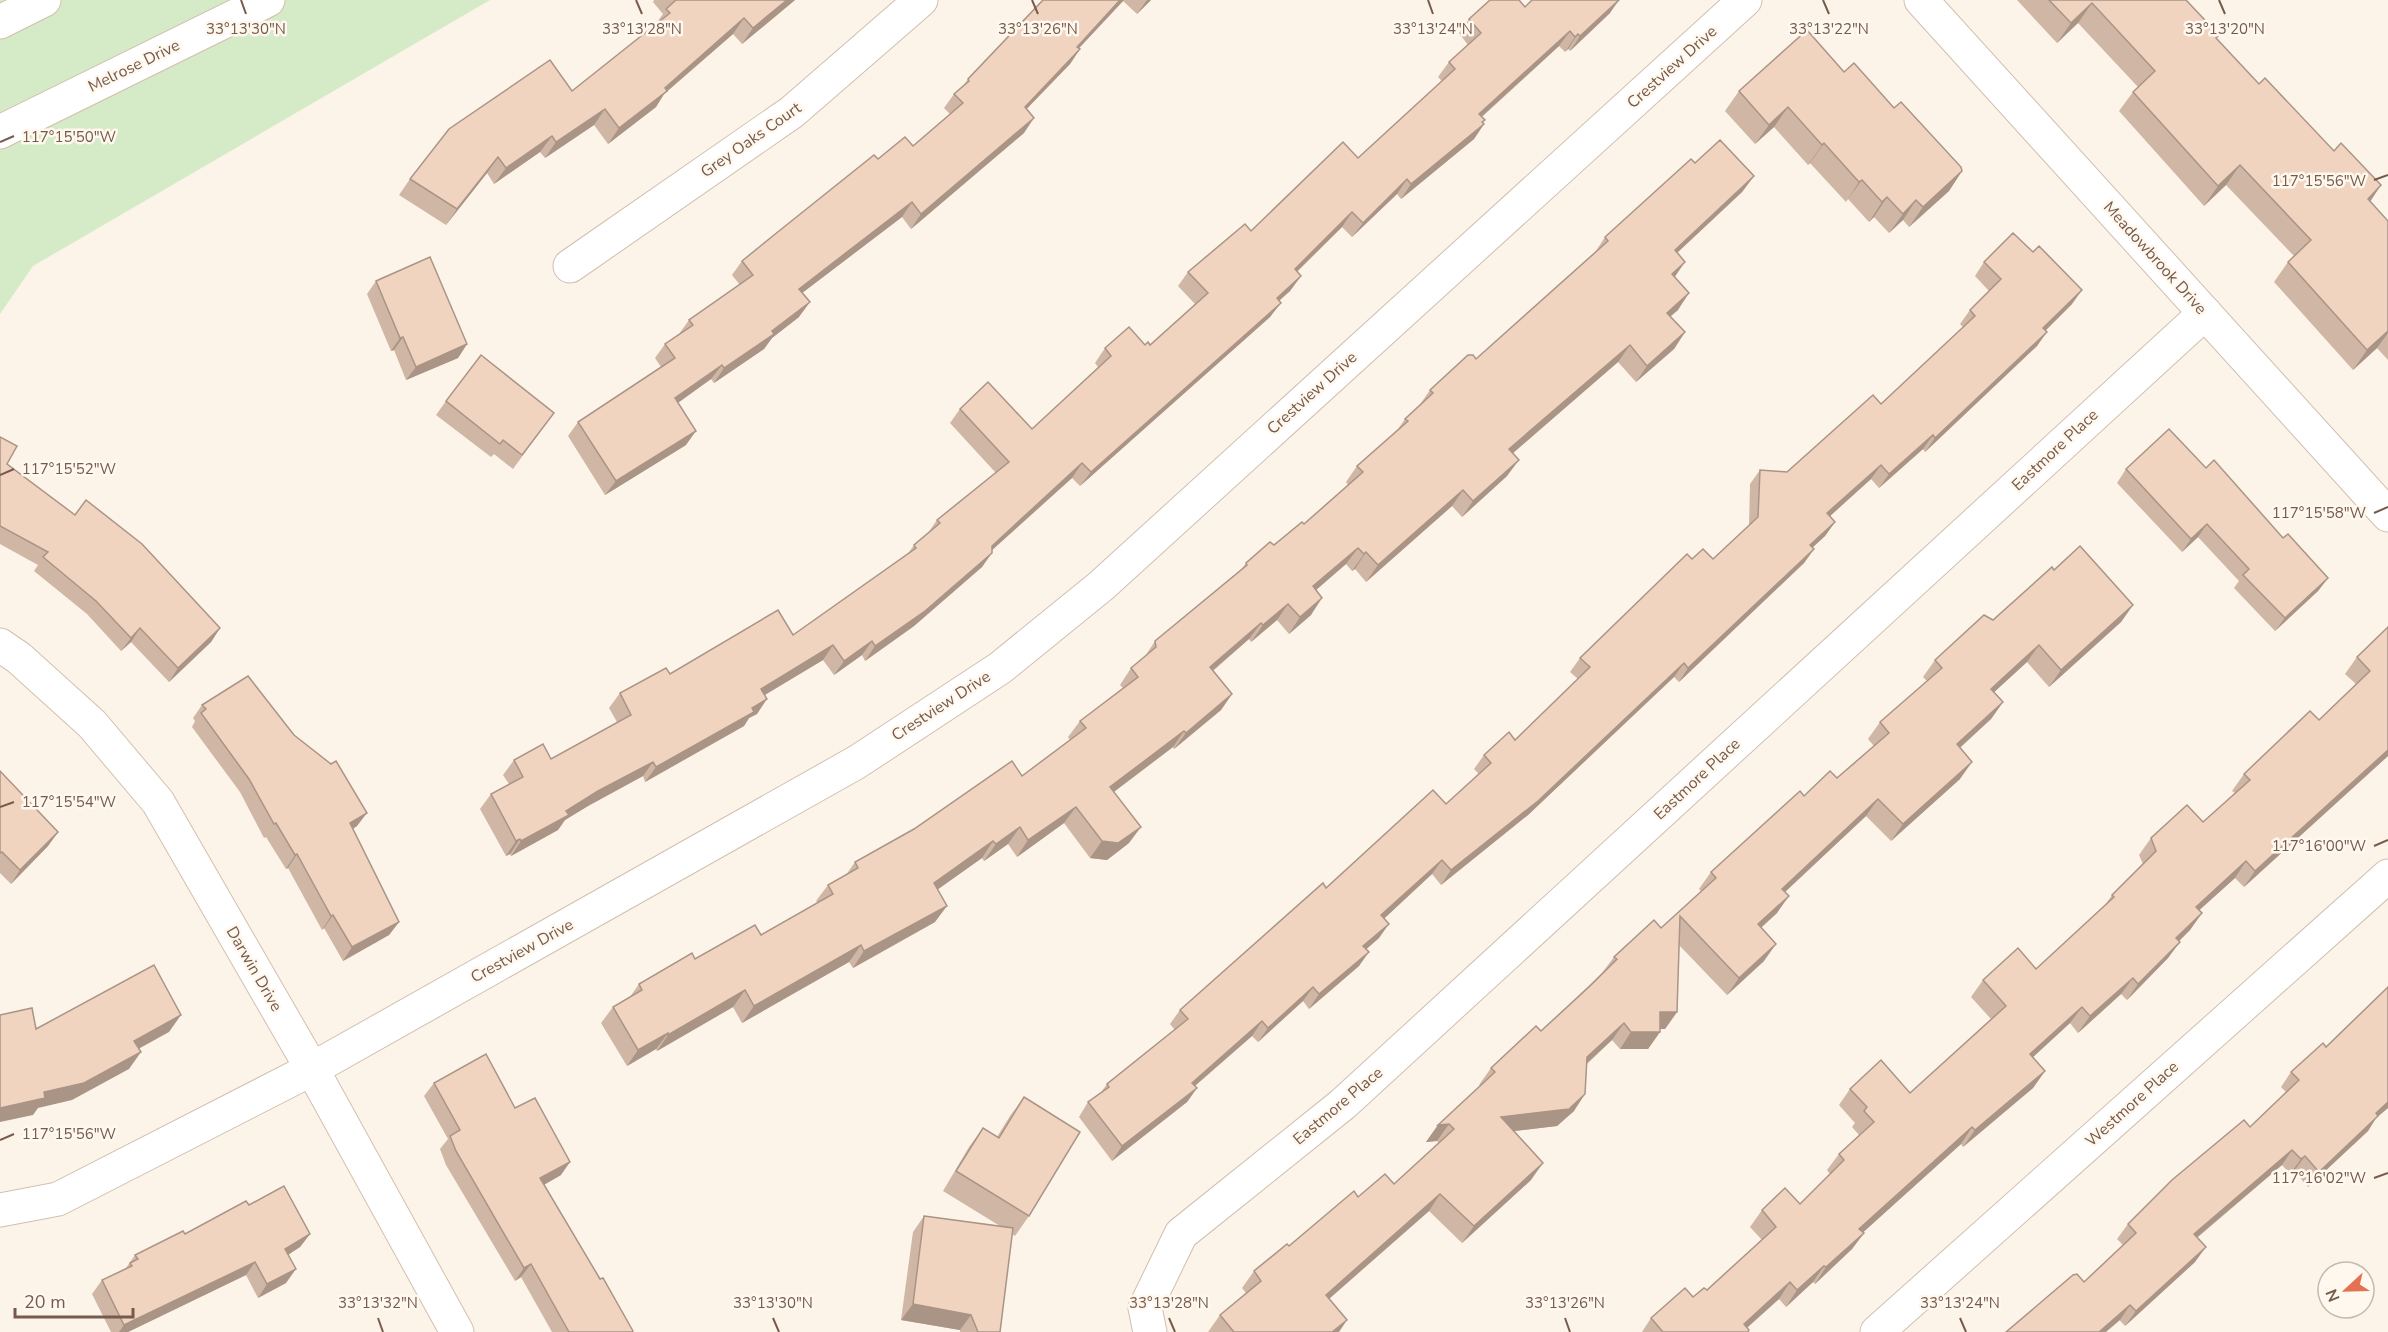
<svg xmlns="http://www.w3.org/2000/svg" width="2388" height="1332" viewBox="0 0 2388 1332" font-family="'Nunito Sans',sans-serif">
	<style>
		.green { fill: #d5eac6 }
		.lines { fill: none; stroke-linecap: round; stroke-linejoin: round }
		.street-casing { stroke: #d0bfb0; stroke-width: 35 }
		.secondary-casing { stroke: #d3bfae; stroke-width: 35 }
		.street { stroke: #fff; stroke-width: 33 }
		.secondary { stroke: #fff; stroke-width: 33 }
		.wall { fill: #cfb6a5 }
		.shaded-wall { fill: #a99486 }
		.building { fill: #f1d4c0; stroke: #a99486; stroke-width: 1.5 }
		.ticks { fill: none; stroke: #765b4c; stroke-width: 2 }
		.labels { text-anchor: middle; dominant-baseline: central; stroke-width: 5; stroke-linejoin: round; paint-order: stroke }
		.street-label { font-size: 16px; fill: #765b4c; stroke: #fff8ef }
		.ticks-label { font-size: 15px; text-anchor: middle; fill: #765b4c; stroke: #fff8ef; stroke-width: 5; stroke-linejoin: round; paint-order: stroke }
	</style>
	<rect width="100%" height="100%" fill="#fcf4e8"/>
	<path class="green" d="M0 0H490L33 266 0 314Z"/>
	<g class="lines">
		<defs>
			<g id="street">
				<path d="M1921 0 2388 515"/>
				<path d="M570 266 792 112 921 0"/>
				<path d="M0 1210 58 1199 312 1069 857 762 1000 668 1101 586 1745 0"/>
				<path d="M1150 1332 1145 1308 1181 1234 1343 1104 2205 313"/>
				<path d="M1877 1332 2388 876"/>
			</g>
			<g id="secondary">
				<path d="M0 22 44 0"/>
				<path d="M0 132 268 0"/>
				<path d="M0 645 19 658 92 724 158 802 312 1069 457 1332"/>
			</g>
		</defs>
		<use href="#street" class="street-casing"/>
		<use href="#secondary" class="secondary-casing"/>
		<use href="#street" class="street"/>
		<use href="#secondary" class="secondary"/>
	</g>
	<g class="wall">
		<path d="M654 0H795L742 44 733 34 664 94 656 107 608 144 594 125 545 158 540 152 494 184 487 173 446 225 399 195 410 179 572 91 655 25 663 14 653 2Z"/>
		<path d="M1043 0H1151L1137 14 1123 1 1079 48 1080 49 1070 64 1026 109 1024 133 911 229 902 217 802 293 799 317 772 338 764 349 714 383 711 379 678 403 686 445 605 495 568 436 578 422 661 367 655 358 665 344 679 334 689 320 740 285 732 275 742 261 878 159 913 146 950 114 944 108 954 94 963 86 968 79Z"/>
		<path d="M2017 0H2186L2219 35 2216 39 2388 221V360L2377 348 2353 370 2274 282 2288 262 2294 256 2226 185 2204 206 2119 111 2133 92 2138 87 2078 23 2057 43Z"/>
		<path d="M1525 7 1610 13 1570 51 1568 49 1565 52 1559 46 1482 117 1485 120 1483 123 1484 124 1474 139 1401 199 1397 194 1352 237 1342 227 1297 272 1301 276 1290 291 1279 301 1270 317 1080 486 1072 478 992 550 982 567 914 626 865 661 862 655 834 675 823 660 765 695 757 714 749 718 744 726 645 782 643 776 588 806 565 820 558 830 511 856 510 854 506 856 480 809 491 794 509 784 503 775 514 760 551 759 617 722 609 708 620 693 670 674 793 635 907 555 914 545 928 533 937 520 996 473 950 423 960 409 1032 429 1098 367 1095 363 1105 348 1145 345H1150L1195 304 1178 286 1188 272 1251 231 1358 158 1442 81 1438 77 1449 62 1468 45 1459 33 1469 19Z"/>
		<path d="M1844 72 1894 108 1962 171 1949 191 1909 227 1903 220 1889 233 1874 217 1869 222 1848 199 1846 202 1810 163 1808 165 1774 127 1755 144 1725 111 1739 91Z"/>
		<path d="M1695 163 1754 176 1742 192 1677 253 1675 277 1678 310 1670 316 1685 332 1674 349 1636 382 1618 362 1513 453 1507 476 1462 517 1452 506 1366 582 1355 569 1352 571 1346 564 1316 590 1311 615 1289 634 1277 620 1251 642 1249 639 1213 671 1232 694 1221 710 1174 749 1173 747 1114 792 1129 843 1107 860 1090 858 1064 823 1017 857 1008 844 984 861 982 858 937 889 935 922 853 968 849 962 742 1023 733 1007 657 1051 656 1049 627 1066 601 1023 613 1007 630 997 639 984 695 959 761 935 818 903 816 901 828 885 846 875 855 862 1022 776 1070 740 1068 737 1080 721 1123 688 1120 685 1131 668 1144 658 1155 641 1241 570 1246 563 1304 524 1348 485 1346 482 1357 466 1396 432 1405 419 1419 406 1430 390 1476 359 1594 254 1605 237Z"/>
		<path d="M1984 262 2072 304 2046 330 2037 346 1925 452 1923 449 1879 488 1871 479 1829 516 1835 522 1825 536 1812 548 1814 549 1804 563 1679 682 1674 677 1528 815 1441 885 1432 874 1384 918 1379 938 1366 949 1359 966 1309 1009 1303 1001 1258 1042 1252 1036 1195 1086 1197 1088 1187 1102 1112 1161 1079 1117 1088 1102 1099 1095 1107 1084 1175 1030 1170 1024 1180 1010 1326 888 1446 804 1479 774 1474 769 1484 755 1515 740 1578 679 1570 672 1580 658 1692 559H1713L1749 526 1750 484 1760 470 1787 472 1881 404 1963 327 1960 324 1970 310 1989 291 1975 276Z"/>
		<path d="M376 281 467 344 458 358 406 380 394 350 391 351 367 294Z"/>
		<path d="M446 401 554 413 513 469 494 454 491 457 436 415Z"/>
		<path d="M0 437 7 464 220 628 211 642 169 682 131 642 121 651 87 614 34 571 38 565 0 544Z"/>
		<path d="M2206 468 2328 578 2318 591 2275 631 2234 588 2239 581 2198 537 2182 552 2117 483 2126 469Z"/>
		<path d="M2054 570 2133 605 2121 622 2049 687 2027 662 1994 692 2003 702 1991 719 1960 748V779L1891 841 1866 816 1785 892 1777 913 1761 928 1764 961 1727 995 1679 945 1677 1012 1665 1029H1660V1032L1648 1049H1620L1612 1040 1587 1064 1574 1111 1557 1126 1514 1131 1531 1180 1462 1243 1429 1211 1329 1299 1339 1332H1208L1220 1315 1246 1293 1242 1288 1254 1271 1358 1197 1394 1184 1439 1143 1437 1141 1426 1142 1438 1125 1481 1086 1479 1085 1491 1068 1541 1031 1602 973 1614 957 1661 928 1701 891 1699 889 1711 872 1804 796 1837 778 1874 746 1868 739 1880 722 1927 681 1923 677 1935 660 1993 620Z"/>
		<path d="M2388 627V756L2244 887 2235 878 2199 910 2202 913 2190 930 2179 941 2168 958 2127 1000 2121 994 2078 1033 2070 1023 2033 1057 2045 1071 2033 1088 1963 1147 1961 1144 1863 1232 1864 1233 1852 1249 1815 1284 1813 1282 1786 1307 1779 1299 1747 1328 1748 1332H1642L1651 1318 1707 1290 1762 1240 1750 1227 1762 1210 1800 1204 1830 1174 1827 1170 1839 1154 1859 1135 1852 1127 1855 1123 1839 1105 1850 1089 1910 1093 1991 1019 1971 997 1983 980 2036 969 2103 908 2112 895 2143 864 2139 855 2151 838 2203 822 2235 793 2232 791 2244 774 2319 720 2356 684 2345 674 2357 657Z"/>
		<path d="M202 705 357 826 353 829 399 922 389 935 343 961 324 928 322 930 288 868 286 869 266 837 264 838 240 792 192 727 195 721 193 718Z"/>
		<path d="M0 771 58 832 48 846 11 884 0 873Z"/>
		<path d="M2388 987V1108L2376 1118 2368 1131 2308 1187 2294 1171 2290 1174 2282 1165 2197 1238 2195 1262 2125 1326 2084 1282 2123 1245 2117 1239 2128 1224 2250 1127 2286 1092 2281 1087 2291 1072 2326 1047Z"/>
		<path d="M434 1083 515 1108 561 1175 544 1185 632 1332H552L521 1277 515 1281 446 1165 440 1149 448 1139 424 1096Z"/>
		<path d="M1024 1097 1029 1216 1015 1236 1012 1234 1000 1332H960V1330L901 1320 913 1232 924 1216 1000 1226 943 1191 969 1147 983 1128 997 1137 1010 1116Z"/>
		<path d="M249 1205 310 1234 300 1247 288 1255 286 1283 258 1298 246 1275 128 1332H111L92 1294 102 1280 126 1268 135 1255 185 1234Z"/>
	</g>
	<g class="shaded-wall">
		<path d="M787 0H795L742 44 753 28Z"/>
		<path d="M1120 0H1124L1067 61 1077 47Z"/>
		<path d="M1147 0H1151L1137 14Z"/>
		<path d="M1619 0 1610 13 1570 51 1580 36Z"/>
		<path d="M2092 3 2078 23 2057 43 2071 23Z"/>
		<path d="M744 18 733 34 664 94 656 107 608 144 619 128Z"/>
		<path d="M1570 31 1559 46 1469 128 1479 114Z"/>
		<path d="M1578 34 1568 49 1565 52 1575 37Z"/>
		<path d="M1080 49 1070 64 1014 122 1025 107Z"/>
		<path d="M1788 107 1774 127 1755 144 1769 125Z"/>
		<path d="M605 109 594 125 545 158 556 142Z"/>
		<path d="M1034 118 1024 133 911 229 921 214Z"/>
		<path d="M1485 120 1478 129 1484 124 1474 139 1401 199 1411 184Z"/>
		<path d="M552 136 540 152 494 184 506 168Z"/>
		<path d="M1824 143 1810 163 1808 165 1822 145Z"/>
		<path d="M498 157 487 173 446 225 457 209Z"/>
		<path d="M2240 165 2226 185 2204 206 2218 186Z"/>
		<path d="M1962 171 1949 191 1909 227 1923 207Z"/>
		<path d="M1754 176 1742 192 1663 266 1675 250Z"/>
		<path d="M1407 179 1397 194 1352 237 1363 223Z"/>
		<path d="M1862 180 1848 199 1846 202 1859 182Z"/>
		<path d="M2381 185 2368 205V199Z"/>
		<path d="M1887 197 1874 217 1869 222 1882 202Z"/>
		<path d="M1916 200 1903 220 1889 233 1903 214Z"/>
		<path d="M912 202 902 217 789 303 799 289Z"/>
		<path d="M1352 212 1342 227 1284 284 1295 269Z"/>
		<path d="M1685 262 1674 278 1672 274Z"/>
		<path d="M1301 276 1290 291 1266 312 1277 298Z"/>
		<path d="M2082 290 2072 304 2034 342 2043 328Z"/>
		<path d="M1689 293 1678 310 1656 329 1667 313Z"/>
		<path d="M810 302 799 317 772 338 764 349 714 383 724 368Z"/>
		<path d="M1281 303 1270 317 1080 486 1091 472Z"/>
		<path d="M2388 331V333L2377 348 2353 370 2367 350Z"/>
		<path d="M1685 332 1674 349 1636 382 1647 366Z"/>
		<path d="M2047 332 2037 346 1925 452 1935 438Z"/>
		<path d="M403 337 394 350 391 351 400 338Z"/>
		<path d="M467 344 458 358 406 380 416 367Z"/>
		<path d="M1630 345 1618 362 1498 466 1509 449Z"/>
		<path d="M722 365 711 379 665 412 675 398Z"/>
		<path d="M696 431 686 445 605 495 616 481Z"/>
		<path d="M1933 435 1923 449 1879 488 1889 474Z"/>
		<path d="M1519 460 1507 476 1462 517 1473 501Z"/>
		<path d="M1082 463 1072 478 981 560 992 546Z"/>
		<path d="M1881 465 1871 479 1817 528 1827 513Z"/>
		<path d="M1463 490 1452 506 1366 582 1378 565Z"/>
		<path d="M1835 522 1825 536 1800 559 1810 545Z"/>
		<path d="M2207 524 2198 537 2182 552 2191 539Z"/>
		<path d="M1358 548 1346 564 1301 603 1313 586Z"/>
		<path d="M1814 549 1804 563 1679 682 1688 668Z"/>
		<path d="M1366 552 1355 569 1352 571 1364 554Z"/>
		<path d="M992 553 982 567 914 626 865 661 875 646Z"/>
		<path d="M2328 578 2318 591 2275 631 2285 618Z"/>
		<path d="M1322 598 1311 615 1289 634 1300 617Z"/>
		<path d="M1288 604 1277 620 1251 642 1263 625Z"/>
		<path d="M2133 605 2121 622 2049 687 2061 670Z"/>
		<path d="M1261 623 1249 639 1198 683 1210 667Z"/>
		<path d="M140 628 131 642 121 651 131 638Z"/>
		<path d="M220 628 211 642 169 682 178 668Z"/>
		<path d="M872 641 862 655 834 675 844 661Z"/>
		<path d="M833 645 823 660 751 703 761 689Z"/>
		<path d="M2039 645 2027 662 1979 706 1991 689Z"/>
		<path d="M1684 663 1674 677 1528 815 1441 885 1451 870Z"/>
		<path d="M1232 694 1221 710 1174 749 1186 733Z"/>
		<path d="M767 699 757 714 749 718 744 726 645 782 656 767Z"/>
		<path d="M2003 702 1991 719 1945 761 1957 744Z"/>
		<path d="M1184 731 1173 747 1099 803 1110 787Z"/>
		<path d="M2388 750V756L2244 887 2255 871Z"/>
		<path d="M653 762 643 776 588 806 565 820 558 830 511 856 521 841 566 811 598 791Z"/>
		<path d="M1972 762 1960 779 1891 841 1903 824Z"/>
		<path d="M1878 799 1866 816 1770 906 1782 889Z"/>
		<path d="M1076 807 1064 823 1017 857 1028 840Z"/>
		<path d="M367 813 357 826 341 836 350 823Z"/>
		<path d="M1020 827 1008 844 984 861 996 844Z"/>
		<path d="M1141 827 1129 843 1107 860 1090 858 1102 841Z"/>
		<path d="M58 832 48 846 11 884 20 870Z"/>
		<path d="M520 839 510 854 506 856 516 841Z"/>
		<path d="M993 841 982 858 923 900 934 883Z"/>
		<path d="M297 854 288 868 286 869 295 855Z"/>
		<path d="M1442 860 1432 874 1372 930 1381 915Z"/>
		<path d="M2246 861 2235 878 2184 924 2196 907Z"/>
		<path d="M1789 896 1777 913 1746 941 1758 924Z"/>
		<path d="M947 906 935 922 853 968 864 951Z"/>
		<path d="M2202 913 2190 930 2165 955 2176 938Z"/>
		<path d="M333 915 324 928 322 930 331 916Z"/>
		<path d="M399 922 389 935 343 961 352 947Z"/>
		<path d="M1389 924 1379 938 1354 960 1363 946Z"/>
		<path d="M2180 942 2168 958 2127 1000 2138 984Z"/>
		<path d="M1776 944 1764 961 1727 995 1739 978Z"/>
		<path d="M861 945 849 962 742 1023 754 1006Z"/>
		<path d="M1369 952 1359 966 1309 1009 1319 994Z"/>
		<path d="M2133 978 2121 994 2078 1033 2090 1016Z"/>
		<path d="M1313 987 1303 1001 1258 1042 1268 1028Z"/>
		<path d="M745 990 733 1007 657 1051 668 1035Z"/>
		<path d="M2082 1007 2070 1023 2018 1071 2030 1054Z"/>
		<path d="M1660 1012H1677L1665 1029H1648Z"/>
		<path d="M181 1015 169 1032 122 1058 134 1041Z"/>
		<path d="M1262 1021 1252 1036 1182 1097 1192 1083Z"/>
		<path d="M1624 1023 1612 1040 1575 1074 1587 1057Z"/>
		<path d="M1631 1032H1660L1648 1049H1620Z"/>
		<path d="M668 1033 656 1049 627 1066 638 1050Z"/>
		<path d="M141 1052 129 1069 72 1100 38 1108 33 1115 0 1122V1108L44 1092Z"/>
		<path d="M2045 1071 2033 1088 1963 1147 1975 1130Z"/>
		<path d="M1197 1088 1187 1102 1112 1161 1122 1146Z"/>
		<path d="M1585 1094 1574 1111 1557 1126 1489 1134 1501 1117Z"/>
		<path d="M2388 1102V1108L2376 1118 2368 1131 2308 1187 2319 1172 2376 1113Z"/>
		<path d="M1449 1124 1437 1141 1426 1142 1438 1125Z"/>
		<path d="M1972 1127 1961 1144 1848 1246 1859 1229Z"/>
		<path d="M2292 1150 2282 1165 2183 1249 2194 1234Z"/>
		<path d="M2305 1156 2294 1171 2290 1174 2301 1159Z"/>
		<path d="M570 1162 561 1175 531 1192 540 1178Z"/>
		<path d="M1543 1163 1531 1180 1462 1243 1474 1226Z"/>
		<path d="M1440 1194 1429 1211 1314 1312 1326 1295Z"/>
		<path d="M1864 1233 1852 1249 1815 1284 1826 1267Z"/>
		<path d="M310 1234 300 1247 275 1263 285 1249Z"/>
		<path d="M2206 1247 2195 1262 2125 1326 2136 1311Z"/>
		<path d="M255 1262 246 1275 128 1332H119L124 1325Z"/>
		<path d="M531 1264 521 1277 515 1281 524 1268Z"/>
		<path d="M1824 1266 1813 1282 1786 1307 1797 1290Z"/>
		<path d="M296 1269 286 1283 258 1298 267 1284Z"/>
		<path d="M1790 1282 1779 1299 1742 1332 1744 1324Z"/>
		<path d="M913 1304 971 1315 960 1330 901 1320Z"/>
		<path d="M2130 1305 2120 1320 2106 1332H2099Z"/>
		<path d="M1347 1320 1339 1332H1332Z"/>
	</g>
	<g class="building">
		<path d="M676 0H787L753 28 744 18 665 88 667 91 619 128 605 109 556 142 552 136 506 168 498 157 457 209 410 179 449 129 550 60 572 91 670 13 666 9Z"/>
		<path d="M1043 0H1120L1077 47 1080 49 1025 107 1034 118 921 214 912 202 799 289 810 302 772 331 774 334 724 368 722 365 675 398 696 431 616 481 578 422 675 358 665 344 693 325 689 320 753 275 742 261 774 235 874 155 878 159 905 137 913 146 963 103 954 94 969 81 968 79Z"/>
		<path d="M1490 0H1519L1525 7 1532 0H1619L1580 36 1578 34 1575 37 1570 31 1479 114 1485 120 1482 122 1484 124 1411 184 1407 179 1363 223 1352 212 1295 269 1301 276 1277 298 1281 303 1091 472 1082 463 992 546V553L925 611 875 646 872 641 844 661 833 645 761 689 767 699 752 708 754 712 656 767 653 762 598 791 566 811 569 815 521 841 520 839 516 841 491 794 523 777 514 760 543 744 551 759 631 715 620 693 666 668 670 674 778 610 793 635 916 548 914 545 940 523 937 520 1009 462 960 409 988 382 1032 429 1111 356 1105 348 1129 327 1145 345 1148 342 1150 345 1208 293 1188 272 1245 224 1251 231 1343 142 1358 158 1455 69 1449 62 1481 33 1469 19Z"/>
		<path d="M2049 0H2186L2219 35 2216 38 2259 84 2265 78 2334 151 2341 143 2381 185 2368 199 2388 221V331L2367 350 2288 262 2311 240 2240 165 2218 186 2133 92 2155 71 2092 3 2071 23Z"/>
		<path d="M1807 30 1844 72 1854 63 1894 108 1901 102 1961 167 1962 171 1923 207 1916 200 1903 214 1887 197 1882 202 1862 180 1859 182 1824 143 1822 145 1788 107 1769 125 1739 91Z"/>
		<path d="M1720 140 1754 176 1675 250 1685 262 1672 274 1689 293 1667 313 1685 332 1647 366 1630 345 1509 449 1519 460 1473 501 1463 490 1378 565 1366 552 1364 554 1358 548 1313 586 1322 598 1300 617 1288 604 1263 625 1261 623 1210 667 1232 694 1186 733 1184 731 1110 787 1141 827 1118 843 1102 841 1076 807 1028 840 1020 827 996 844 993 841 934 883 947 906 864 951 861 945 754 1006 745 990 668 1035V1033L638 1050 613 1007 642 990 639 984 692 953 695 959 755 925 761 935 833 894 828 885 858 868 855 862 914 829 1012 761 1022 776 1086 728 1080 721 1138 677 1131 668 1156 647 1155 641 1247 565 1246 563 1270 542 1274 545 1302 522 1304 524 1363 472 1357 466 1408 421 1405 419 1433 393 1430 390 1468 355H1473L1476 359 1608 241 1605 237 1691 159 1695 163Z"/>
		<path d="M2013 233 2033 252 2039 246 2082 290 2043 328 2047 332 1935 438 1933 435 1889 474 1881 465 1827 513 1835 522 1810 545 1814 549 1688 668 1684 663 1538 801 1451 870 1442 860 1381 915 1389 924 1363 946 1369 952 1319 994 1313 987 1268 1028 1262 1021 1192 1083 1197 1088 1122 1146 1088 1102 1109 1087 1107 1084 1188 1019 1180 1010 1323 883 1326 888 1433 790 1446 804 1491 763 1484 755 1509 732 1515 740 1590 667 1580 658 1687 554 1692 559 1703 549 1713 559 1758 517 1760 470 1787 472 1873 395 1881 404 1975 316 1970 310 2001 279 1984 262Z"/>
		<path d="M430 257 467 344 416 367 403 337 400 338 376 281Z"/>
		<path d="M481 355 554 413 522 455 503 440 500 444 446 401Z"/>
		<path d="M2169 429 2206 468 2214 460 2283 538 2288 534 2328 578 2285 618 2243 575 2249 569 2207 524 2191 539 2126 469Z"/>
		<path d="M0 437 17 446 7 464 75 515 86 500 142 544 220 628 178 668 140 628 131 638 96 601 43 557 48 552 0 526Z"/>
		<path d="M2080 546 2133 605 2061 670 2039 645 1991 689 2003 702 1957 744 1972 762 1903 824 1878 799 1782 889 1789 896 1758 924 1776 944 1739 978 1680 916 1677 1012H1660V1032H1631L1624 1023 1587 1057 1585 1094 1569 1109 1501 1117 1543 1163 1474 1226 1440 1194 1326 1295 1347 1320 1332 1332H1234L1220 1315 1261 1281 1254 1271 1287 1244 1289 1246 1354 1191 1358 1197 1385 1174 1394 1184 1454 1129 1449 1124 1438 1125 1495 1072 1491 1068 1536 1026 1541 1031 1590 986 1617 959 1614 957 1654 920 1661 928 1716 878 1711 872 1800 791 1804 796 1830 771 1837 778 1889 733 1880 722 1942 668 1935 660 1984 615 1993 620 2052 567 2054 570Z"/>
		<path d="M2388 627V750L2255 871 2246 861 2196 907 2202 913 2176 938 2180 942 2138 984 2133 978 2090 1016 2082 1007 2030 1054 2045 1071 1975 1130 1972 1127 1859 1229 1864 1233 1826 1267 1824 1266 1797 1290 1790 1282 1744 1324 1749 1330 1748 1332H1663L1651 1318 1685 1288 1693 1297 1704 1288 1707 1290 1776 1227 1762 1210 1785 1188 1800 1204 1844 1160 1839 1154 1874 1122 1864 1111 1867 1107 1850 1089 1881 1060 1910 1093 2006 1006 1983 980 2018 948 2036 969 2114 897 2112 895 2156 851 2151 838 2187 805 2203 822 2250 780 2244 774 2310 711 2319 720 2370 671 2357 657Z"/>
		<path d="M248 676 294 735 331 764 336 761 367 813 350 823 399 922 352 947 333 915 331 916 297 854 295 855 276 823 274 824 249 779 201 713 206 709 202 705Z"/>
		<path d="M0 771 58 832 20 870 2 852 0 853Z"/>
		<path d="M154 965 181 1015 134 1041 141 1052 84 1083 44 1092 45 1098 0 1108V1015L32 1008 36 1029Z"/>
		<path d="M2388 987V1102L2376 1113 2378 1116 2319 1172 2305 1156 2301 1159 2292 1150 2194 1234 2206 1247 2136 1311 2130 1305 2099 1332H2006L2073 1275 2077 1274 2084 1282 2136 1233 2128 1224 2172 1180 2244 1120 2250 1127 2299 1080 2291 1072 2323 1043 2326 1047Z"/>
		<path d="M486 1054 515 1108 535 1098 570 1162 540 1178 600 1279 603 1278 633 1331 632 1332H569L531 1264 524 1268 456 1151 450 1136 460 1130 434 1083Z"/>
		<path d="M1024 1097 1080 1132 1029 1216 956 1171 983 1128 999 1138Z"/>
		<path d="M284 1186 310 1234 285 1249 296 1269 267 1284 255 1262 124 1325 102 1280 132 1266 130 1263 138 1259 135 1255 183 1231 185 1234 246 1201 249 1205Z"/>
		<path d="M924 1216 1013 1228 1000 1332H978L971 1315 913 1304Z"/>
	</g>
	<path class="ticks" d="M241 0 246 14M636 0 642 14M1032 0 1038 14M1428 0 1433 14M1823 0 1829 14M2219 0 2225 14M0 142 14 136M2374 180 2388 175M0 475 14 469M2374 513 2388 507M0 807 14 802M2374 846 2388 840M0 1140 14 1134M2374 1178 2388 1173M378 1318 383 1332M773 1318 779 1332M1169 1318 1175 1332M1565 1318 1570 1332M1960 1318 1966 1332"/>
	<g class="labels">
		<g class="street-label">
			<text transform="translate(134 66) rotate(-26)">Melrose Drive</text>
			<text transform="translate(1672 67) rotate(-42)">Crestview Drive</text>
			<text transform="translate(751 140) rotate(-35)">Grey Oaks Court</text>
			<text transform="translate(2155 258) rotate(48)">Meadowbrook Drive</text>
			<text transform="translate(1312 393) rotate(-42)">Crestview Drive</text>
			<text transform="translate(2055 450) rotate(-43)">Eastmore Place</text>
			<text transform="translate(941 706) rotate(-33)">Crestview Drive</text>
			<text transform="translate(1697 779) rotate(-43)">Eastmore Place</text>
			<text transform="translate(522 951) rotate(-29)">Crestview Drive</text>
			<text transform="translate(254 969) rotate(60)">Darwin Drive</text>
			<text transform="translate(2132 1104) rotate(-42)">Westmore Place</text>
			<text transform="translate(1338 1106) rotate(-40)">Eastmore Place</text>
		</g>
	</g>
	<g class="ticks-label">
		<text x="246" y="34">33°13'30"N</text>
		<text x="642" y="34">33°13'28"N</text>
		<text x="1038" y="34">33°13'26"N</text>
		<text x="1433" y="34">33°13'24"N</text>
		<text x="1829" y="34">33°13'22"N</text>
		<text x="2225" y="34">33°13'20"N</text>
		<text x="69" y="142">117°15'50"W</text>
		<text x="2319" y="186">117°15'56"W</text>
		<text x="69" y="474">117°15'52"W</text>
		<text x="2319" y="518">117°15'58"W</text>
		<text x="69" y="807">117°15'54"W</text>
		<text x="2319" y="851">117°16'00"W</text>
		<text x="69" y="1139">117°15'56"W</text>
		<text x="2319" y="1183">117°16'02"W</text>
		<text x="378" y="1308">33°13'32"N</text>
		<text x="773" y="1308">33°13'30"N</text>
		<text x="1169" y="1308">33°13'28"N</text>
		<text x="1565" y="1308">33°13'26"N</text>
		<text x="1960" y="1308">33°13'24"N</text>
	</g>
	<g transform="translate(2346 1290) rotate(248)"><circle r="28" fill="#fff8ef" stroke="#c8b9ae" stroke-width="1.5"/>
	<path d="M0-4.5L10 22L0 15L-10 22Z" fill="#e4714f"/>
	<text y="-9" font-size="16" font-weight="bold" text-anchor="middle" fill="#765b4c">N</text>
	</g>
	<path d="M15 1308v9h118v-9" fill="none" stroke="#765b4c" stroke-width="3"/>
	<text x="24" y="1308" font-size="18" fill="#765b4c" stroke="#fff8ef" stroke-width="4.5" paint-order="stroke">20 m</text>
</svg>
